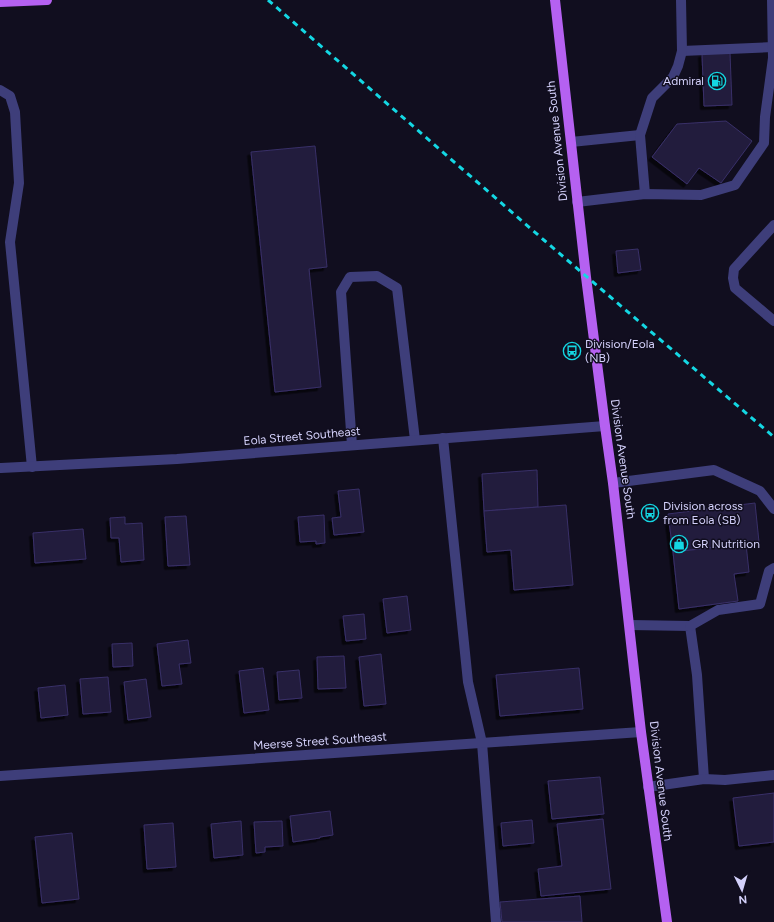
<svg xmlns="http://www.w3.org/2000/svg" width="774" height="922" viewBox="0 0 774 922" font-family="Figtree,sans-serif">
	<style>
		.building { fill: #221c3e; stroke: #393068; filter: url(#shadow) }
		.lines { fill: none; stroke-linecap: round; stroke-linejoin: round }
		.service { stroke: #3e3e7a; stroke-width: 10 }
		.minor { stroke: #3e3e7a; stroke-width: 10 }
		.primary { stroke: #b561f1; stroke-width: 10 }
		.rail { stroke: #14d7e3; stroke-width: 3; stroke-dasharray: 6 5; stroke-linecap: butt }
		.labels { text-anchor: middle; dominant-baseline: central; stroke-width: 3; stroke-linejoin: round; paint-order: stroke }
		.poi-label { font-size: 12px; fill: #d4d1fb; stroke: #110e1f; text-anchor: start }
		.street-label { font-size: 12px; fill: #d4d1fb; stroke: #110e1f }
	</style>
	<defs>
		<filter id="shadow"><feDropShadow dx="-3.5" dy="3.5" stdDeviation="0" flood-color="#0009"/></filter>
	</defs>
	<rect width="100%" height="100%" fill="#110e1f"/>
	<g class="building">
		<path d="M730 53 732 105 704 106 702 54Z"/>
		<path d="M726 121 752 141 721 183 699 168 687 184 652 157 677 124Z"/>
		<path d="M315 146 327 267 309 269 321 387 275 392 251 152Z"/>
		<path d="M638 249 641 270 618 273 616 251Z"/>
		<path d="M537 470 538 507 484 511 482 474Z"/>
		<path d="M359 489 364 532 334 535 332 518 341 517 338 491Z"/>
		<path d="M755 503 759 542 673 552 668 514Z"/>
		<path d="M566 505 573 585 514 590 511 550 487 552 484 511Z"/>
		<path d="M324 515 325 543 316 544V541L300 542 298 517Z"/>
		<path d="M186 516 190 565 168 566 165 517Z"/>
		<path d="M125 517V524L142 523 144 560 121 562 119 538H111L110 518Z"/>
		<path d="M83 529 86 559 35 563 33 533Z"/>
		<path d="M746 544 749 572 734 574 738 601 679 609 673 552Z"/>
		<path d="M407 596 411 630 387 633 383 599Z"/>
		<path d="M364 614 366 639 346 641 343 616Z"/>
		<path d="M188 640 191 663 179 664 182 684 162 686 157 644Z"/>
		<path d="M132 643 133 666 113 667 112 644Z"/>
		<path d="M381 654 386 704 364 706 359 657Z"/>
		<path d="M344 656 346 688 318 689 317 657Z"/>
		<path d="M263 668 269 710 244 713 239 671Z"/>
		<path d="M579 668 583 709 500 716 496 675Z"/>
		<path d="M299 670 302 698 279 700 277 672Z"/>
		<path d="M108 677 111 712 83 714 80 679Z"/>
		<path d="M146 679 151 717 128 720 124 682Z"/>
		<path d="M65 685 68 715 41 718 38 688Z"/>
		<path d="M600 777 604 814 552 819 548 781Z"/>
		<path d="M774 793V842L739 846 733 798Z"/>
		<path d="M330 811 333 835 320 837V838L293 842 290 816Z"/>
		<path d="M603 819 611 889 541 896 538 869 562 866 557 824Z"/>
		<path d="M532 820 534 843 503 846 501 823Z"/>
		<path d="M241 821 243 855 214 858 211 824Z"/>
		<path d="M282 821 283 846 265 847V852L256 853 254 822Z"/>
		<path d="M173 823 176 867 147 869 144 825Z"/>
		<path d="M72 833 79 899 42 903 35 837Z"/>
		<path d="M580 896 582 922H502L500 902Z"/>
	</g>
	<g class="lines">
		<g class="service">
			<path d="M682 51 773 47"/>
			<path d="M0 90 10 96 15 112 19 183 10 242 32 467"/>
			<path d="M571 142 640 135"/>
			<path d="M645 194 640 135 652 98 673 77 678 66 682 51 681 0"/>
			<path d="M577 202 645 194 701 195 735 185 764 143 765 117 773 58 772 0"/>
			<path d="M774 225 734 269 733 278 735 288 774 321"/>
			<path d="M443 438 468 682 482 743 496 922"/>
			<path d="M352 445 341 292 350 277 377 276 397 288 415 440"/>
			<path d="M613 483 714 470 760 491 774 509"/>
			<path d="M630 625 690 626 697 675 704 779"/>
			<path d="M690 626 718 610 760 604 769 571 774 568"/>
			<path d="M648 787 704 779 725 780 774 775"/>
		</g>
		<g class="minor">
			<path d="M1 468 177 459 605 426"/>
			<path d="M0 776 641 732"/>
		</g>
		<g class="primary">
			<path d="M555 0 586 277 605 426 613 483 641 732 667 922"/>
			<path d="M0 2 47 0"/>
		</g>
		<path class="rail" d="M268 0 545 241 774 437"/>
	</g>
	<defs>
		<symbol id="fuel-ring" viewBox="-11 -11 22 22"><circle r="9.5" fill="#110e1f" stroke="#14d7e3" stroke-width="1.5"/><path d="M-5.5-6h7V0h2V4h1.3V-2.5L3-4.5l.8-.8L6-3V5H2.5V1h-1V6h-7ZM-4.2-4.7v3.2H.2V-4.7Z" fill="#14d7e3"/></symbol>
		<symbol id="bus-ring" viewBox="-11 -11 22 22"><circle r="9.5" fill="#110e1f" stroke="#14d7e3" stroke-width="1.5"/><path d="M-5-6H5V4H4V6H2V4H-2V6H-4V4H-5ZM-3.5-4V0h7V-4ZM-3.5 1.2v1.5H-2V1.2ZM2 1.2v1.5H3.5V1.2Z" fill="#14d7e3"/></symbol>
		<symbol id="shop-ring" viewBox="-11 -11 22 22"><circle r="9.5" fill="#110e1f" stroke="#14d7e3" stroke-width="1.5"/><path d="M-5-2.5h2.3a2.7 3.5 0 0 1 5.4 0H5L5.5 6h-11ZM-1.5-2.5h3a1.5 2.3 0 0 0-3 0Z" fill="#14d7e3"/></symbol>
	</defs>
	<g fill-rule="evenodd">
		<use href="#fuel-ring" x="707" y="71" width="20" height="20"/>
		<use href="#bus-ring" x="562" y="341" width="20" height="20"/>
		<use href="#bus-ring" x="640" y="503" width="20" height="20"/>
		<use href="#shop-ring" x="669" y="534" width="20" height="20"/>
	</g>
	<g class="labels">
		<g class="poi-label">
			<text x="704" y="81" text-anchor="end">Admiral</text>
			<text x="585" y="344">Division/Eola<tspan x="585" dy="14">(NB)</tspan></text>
			<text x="663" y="506">Division across<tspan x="663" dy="14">from Eola (SB)</tspan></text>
			<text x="692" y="544">GR Nutrition</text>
		</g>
		<g class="street-label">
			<text transform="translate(557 141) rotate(-96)">Division Avenue South</text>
			<text transform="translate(302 436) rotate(-5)">Eola Street Southeast</text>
			<text transform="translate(623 459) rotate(82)">Division Avenue South</text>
			<text transform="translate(320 741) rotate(-4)">Meerse Street Southeast</text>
			<text transform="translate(661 781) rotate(83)">Division Avenue South</text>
		</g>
	</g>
	<g transform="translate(742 890) rotate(175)" stroke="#110e1f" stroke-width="3" paint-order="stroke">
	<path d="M0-3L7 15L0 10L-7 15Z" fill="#d4d1fb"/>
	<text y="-6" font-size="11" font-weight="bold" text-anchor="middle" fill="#d4d1fb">N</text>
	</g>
</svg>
